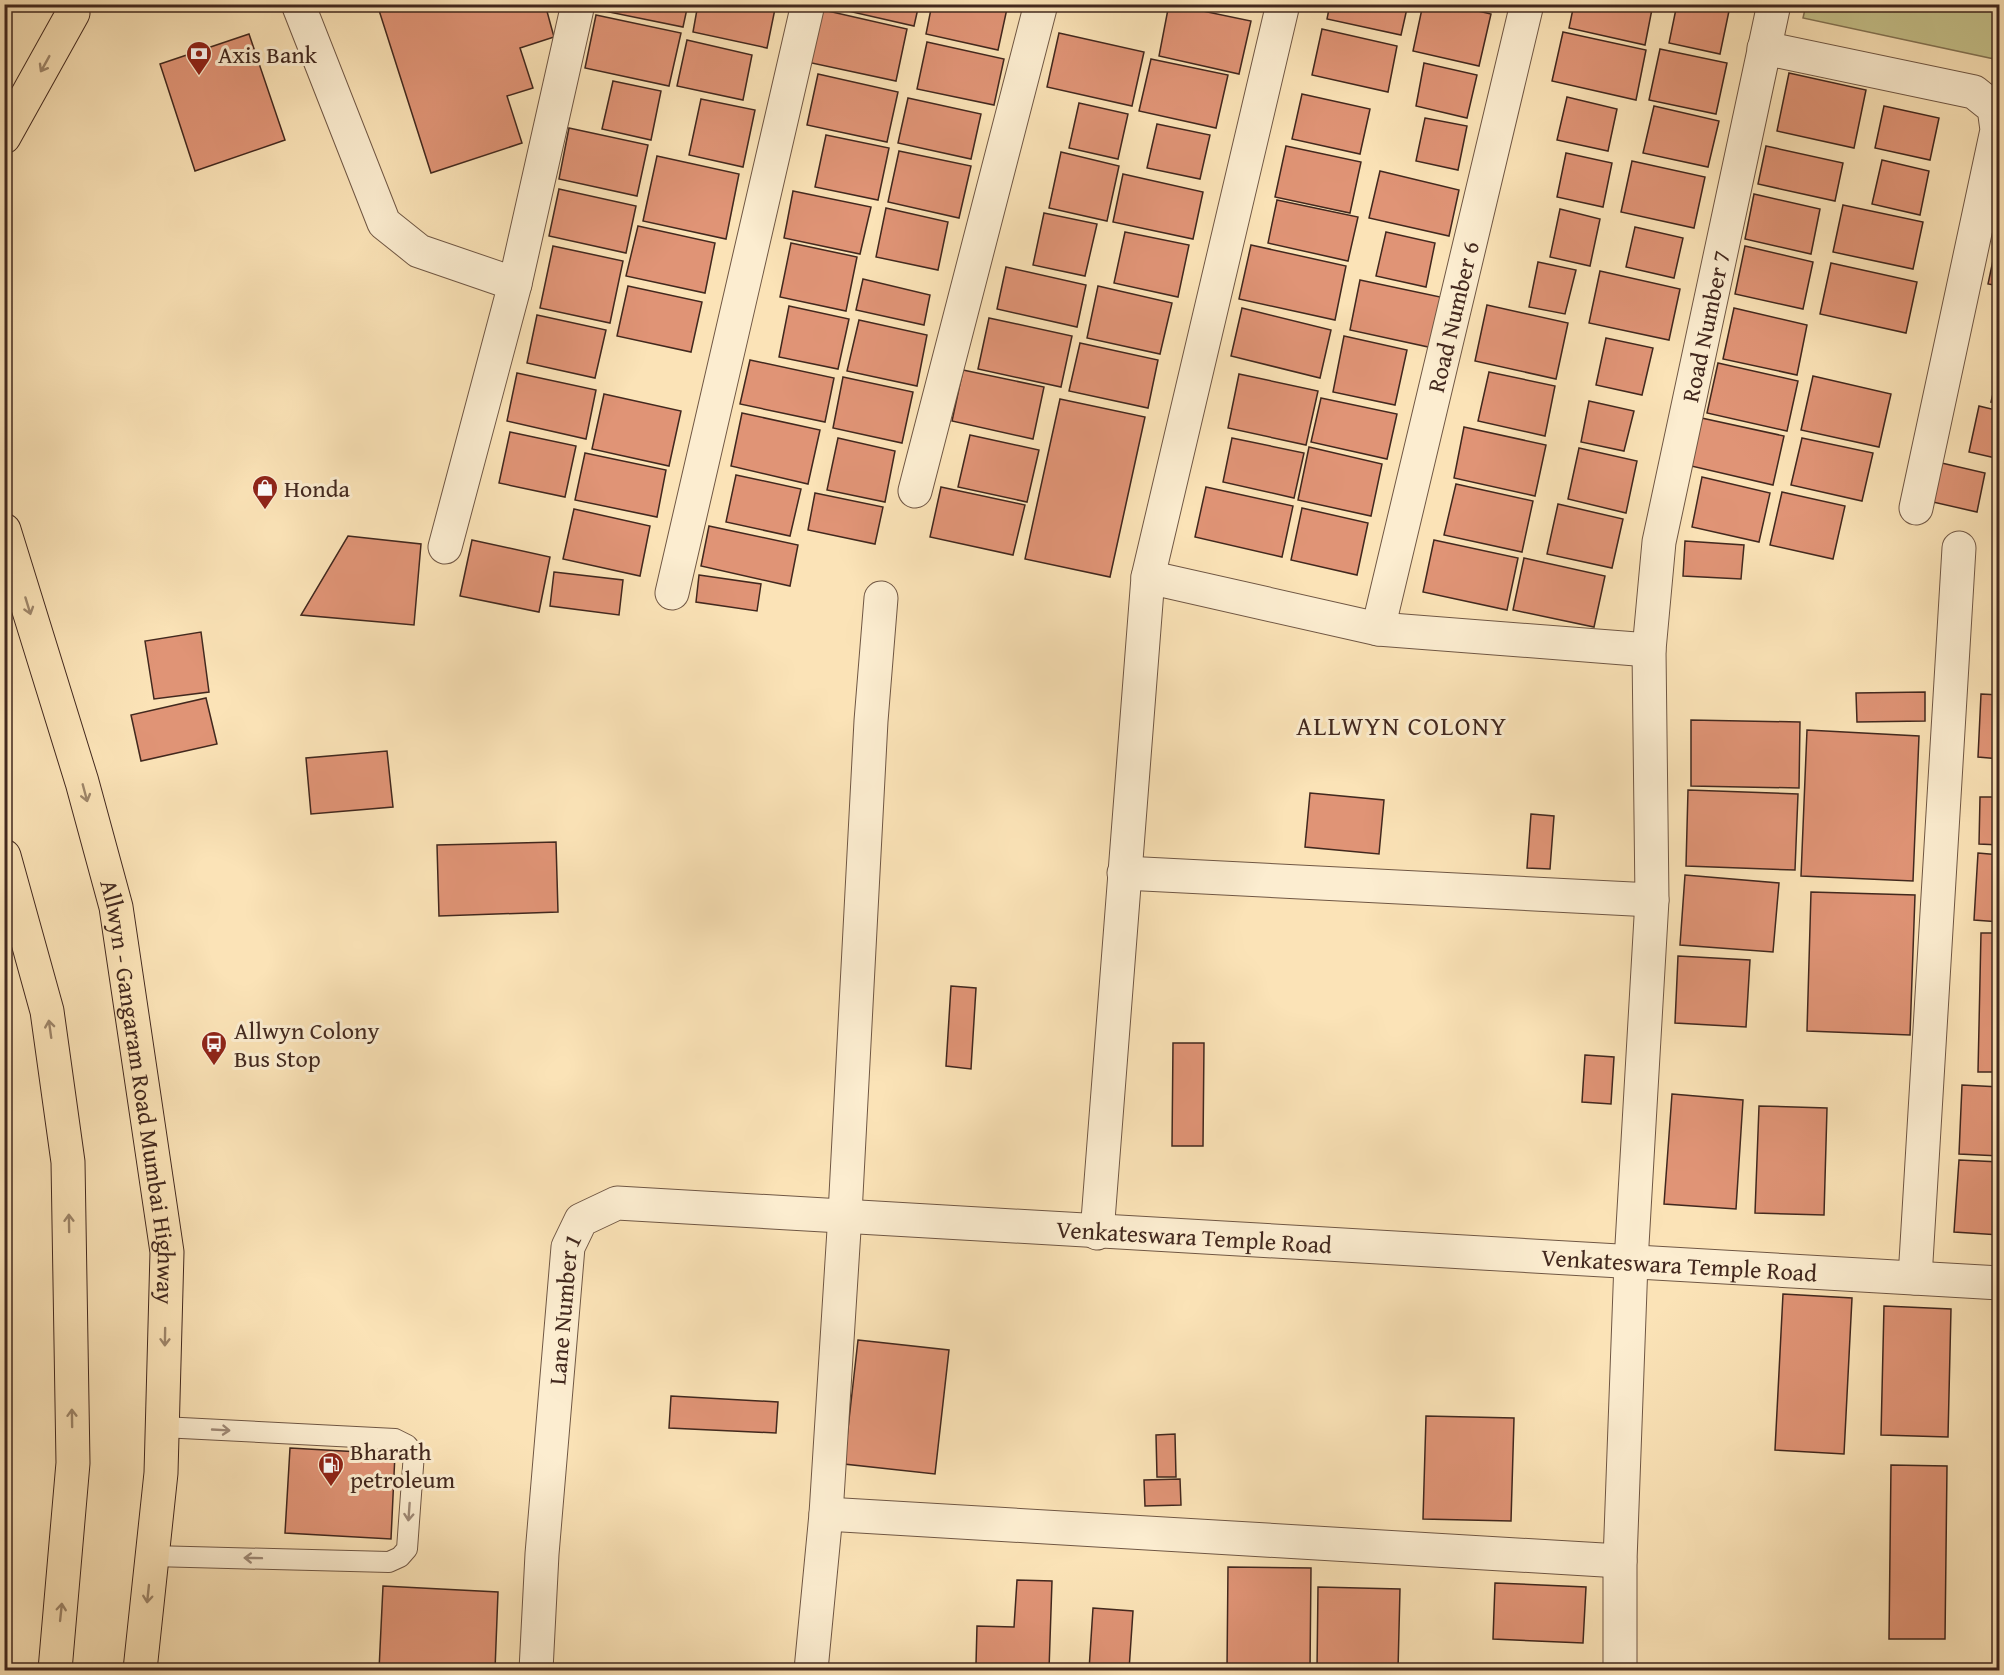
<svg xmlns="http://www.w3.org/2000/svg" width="2004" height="1675" viewBox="0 0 2004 1675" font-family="'Gentium Book Plus',serif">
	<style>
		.green { fill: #c5c18a; stroke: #847454; stroke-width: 1.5 }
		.building { fill: #e09476; stroke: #42281e; stroke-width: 1.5 }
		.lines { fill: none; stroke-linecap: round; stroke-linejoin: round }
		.lane-casing { stroke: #705744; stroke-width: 22 }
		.street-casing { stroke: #705744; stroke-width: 35 }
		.highway-casing { stroke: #42281e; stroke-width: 35 }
		.lane { stroke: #fcedd0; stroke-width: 20 }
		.street { stroke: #fcedd0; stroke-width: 33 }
		.highway { stroke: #fbe3b7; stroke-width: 33 }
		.oneway { stroke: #9e866a }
		.oneway2 { stroke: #9f8a77 }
		.labels { text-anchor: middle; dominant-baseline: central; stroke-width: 6; stroke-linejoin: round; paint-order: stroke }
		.poi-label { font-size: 24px; fill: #42281e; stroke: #fcedd0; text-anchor: start }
		.street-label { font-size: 24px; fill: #42281e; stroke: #fcedd0 }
		.neighbourhood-label { font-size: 26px; letter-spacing: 1.5px; fill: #42281e; stroke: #fcedd0 }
	</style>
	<rect width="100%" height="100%" fill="#fbe3b7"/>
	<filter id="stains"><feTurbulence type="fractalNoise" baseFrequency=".00333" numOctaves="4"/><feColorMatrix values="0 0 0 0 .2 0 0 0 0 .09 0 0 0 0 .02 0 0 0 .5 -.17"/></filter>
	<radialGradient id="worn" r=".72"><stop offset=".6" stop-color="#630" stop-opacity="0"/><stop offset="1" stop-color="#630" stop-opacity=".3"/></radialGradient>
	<path class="green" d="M1806 5H1999V60L1803 18Z"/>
	<g class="building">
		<path d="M377 4H545L554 37 520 48 533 88 507 96 522 143 431 173Z"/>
		<path d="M600 4H688L683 27 599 10Z"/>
		<path d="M698 4H776L767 48 693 32Z"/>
		<path d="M839 4H919L914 26 839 9Z"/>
		<path d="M932 4H1008L998 50 926 34Z"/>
		<path d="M1169 4 1251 21 1239 74 1159 56Z"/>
		<path d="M1330 4H1408L1401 35 1327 19Z"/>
		<path d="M1423 4H1448L1491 14 1479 66 1413 51Z"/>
		<path d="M1574 4H1653L1645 45 1569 28Z"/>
		<path d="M1677 4H1699L1729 11 1720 54 1669 43Z"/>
		<path d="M819 9 907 29 896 81 807 62Z"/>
		<path d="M596 15 681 33 669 86 585 68Z"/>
		<path d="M1322 29 1397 46 1388 92 1312 75Z"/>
		<path d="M1563 32 1646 50 1636 100 1552 81Z"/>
		<path d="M1059 33 1144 52 1132 106 1047 87Z"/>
		<path d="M249 34 285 140 195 171 160 64Z"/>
		<path d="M687 40 752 55 743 100 677 86Z"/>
		<path d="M927 42 1004 59 994 105 917 89Z"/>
		<path d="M1660 49 1727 63 1716 114 1649 100Z"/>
		<path d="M1151 59 1228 75 1216 128 1139 111Z"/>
		<path d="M1424 63 1477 75 1467 118 1416 106Z"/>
		<path d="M1789 73 1866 90 1854 148 1777 131Z"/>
		<path d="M818 74 898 92 887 142 807 125Z"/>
		<path d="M613 81 661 91 651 140 602 129Z"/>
		<path d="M1302 94 1370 109 1360 154 1292 139Z"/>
		<path d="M1567 97 1617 109 1608 151 1557 140Z"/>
		<path d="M908 98 981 114 971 159 898 143Z"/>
		<path d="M701 99 755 110 743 167 689 155Z"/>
		<path d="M1079 103 1128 114 1118 159 1069 148Z"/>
		<path d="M1654 106 1719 121 1708 167 1643 153Z"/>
		<path d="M1884 106 1939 118 1930 160 1875 148Z"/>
		<path d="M1425 118 1467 126 1458 170 1416 161Z"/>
		<path d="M1157 124 1210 135 1200 179 1147 168Z"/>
		<path d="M569 128 648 145 637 196 559 179Z"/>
		<path d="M826 135 889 148 878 200 815 187Z"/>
		<path d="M1286 146 1361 162 1350 213 1275 197Z"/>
		<path d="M1766 146 1843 163 1835 201 1758 184Z"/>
		<path d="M899 151 971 166 959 218 888 202Z"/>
		<path d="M1061 152 1119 166 1107 221 1049 208Z"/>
		<path d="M1566 153 1612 163 1603 207 1557 197Z"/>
		<path d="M657 156 739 174 726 239 643 221Z"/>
		<path d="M1882 160 1929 171 1920 215 1872 204Z"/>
		<path d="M1632 161 1705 177 1694 228 1621 212Z"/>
		<path d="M1380 171 1459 190 1449 236 1369 218Z"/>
		<path d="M1123 174 1203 192 1193 239 1113 222Z"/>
		<path d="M559 189 636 206 626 253 549 236Z"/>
		<path d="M793 191 871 207 860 254 784 238Z"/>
		<path d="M1754 194 1820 209 1811 254 1745 239Z"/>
		<path d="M1277 200 1358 217 1348 261 1268 243Z"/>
		<path d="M1843 205 1923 222 1913 269 1833 252Z"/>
		<path d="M886 208 948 222 938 270 876 257Z"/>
		<path d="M1560 209 1600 219 1590 266 1550 257Z"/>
		<path d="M1044 213 1097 224 1085 276 1033 265Z"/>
		<path d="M638 226 715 243 705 293 626 276Z"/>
		<path d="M1635 227 1683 238 1674 278 1626 267Z"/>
		<path d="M1125 232 1189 245 1178 297 1114 283Z"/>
		<path d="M1386 232 1435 243 1426 287 1376 276Z"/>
		<path d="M1998 237H2000V286L1988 284Z"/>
		<path d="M791 243 857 257 846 311 780 297Z"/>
		<path d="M1251 245 1346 266 1335 320 1239 299Z"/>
		<path d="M553 246 623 261 610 323 540 308Z"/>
		<path d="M1745 246 1813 262 1803 309 1735 294Z"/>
		<path d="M1538 262 1576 270 1565 314 1529 307Z"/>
		<path d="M1831 263 1917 282 1906 333 1820 314Z"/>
		<path d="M1006 267 1086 285 1077 327 997 309Z"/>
		<path d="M1600 271 1680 289 1669 340 1589 323Z"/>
		<path d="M863 279 930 295 924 325 856 310Z"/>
		<path d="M1360 280 1445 298 1433 348 1350 330Z"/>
		<path d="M628 286 702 302 691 352 617 336Z"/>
		<path d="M1098 286 1172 303 1160 354 1087 338Z"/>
		<path d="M1487 305 1568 323 1556 379 1475 361Z"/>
		<path d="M789 306 849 319 838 369 779 357Z"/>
		<path d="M1242 308 1331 330 1320 378 1231 356Z"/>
		<path d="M1734 308 1807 325 1797 375 1723 359Z"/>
		<path d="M2000 309V341L1993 340Z"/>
		<path d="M537 315 606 330 595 378 527 363Z"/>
		<path d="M989 318 1072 336 1061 387 978 369Z"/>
		<path d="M859 320 927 335 917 386 847 371Z"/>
		<path d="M1344 336 1407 350 1395 405 1333 392Z"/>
		<path d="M1606 338 1653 348 1642 395 1596 385Z"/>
		<path d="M1080 343 1158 360 1148 408 1069 391Z"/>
		<path d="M750 360 834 378 825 422 740 404Z"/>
		<path d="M1718 363 1798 381 1787 431 1707 413Z"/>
		<path d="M2000 363V403L1991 402Z"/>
		<path d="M963 370 1044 387 1033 439 952 421Z"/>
		<path d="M1489 372 1555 386 1545 436 1478 421Z"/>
		<path d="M517 373 596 390 586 439 507 421Z"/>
		<path d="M1239 374 1318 391 1306 445 1228 428Z"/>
		<path d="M1813 376 1891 394 1879 447 1801 430Z"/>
		<path d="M843 377 913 392 902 443 833 428Z"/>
		<path d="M604 394 681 411 669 466 592 449Z"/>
		<path d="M1321 398 1397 414 1387 459 1311 442Z"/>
		<path d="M1060 399 1145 417 1110 577 1025 559Z"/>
		<path d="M1589 401 1634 411 1624 451 1581 442Z"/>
		<path d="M1979 406 2000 411V459L1969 452Z"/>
		<path d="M742 413 820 430 808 484 731 466Z"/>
		<path d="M1697 417 1784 436 1773 485 1687 465Z"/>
		<path d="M1464 427 1546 445 1535 496 1454 478Z"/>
		<path d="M510 432 576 446 565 497 499 483Z"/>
		<path d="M970 435 1039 450 1027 502 958 487Z"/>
		<path d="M838 438 895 451 885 502 827 490Z"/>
		<path d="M1232 438 1304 453 1294 498 1223 482Z"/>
		<path d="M1802 438 1873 453 1862 501 1791 485Z"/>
		<path d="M1309 447 1382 464 1371 516 1298 500Z"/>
		<path d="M1579 448 1637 461 1626 513 1568 499Z"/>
		<path d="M585 453 666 470 657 517 575 500Z"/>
		<path d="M1933 461 1985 473 1977 512 1924 500Z"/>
		<path d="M736 475 801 489 790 536 726 522Z"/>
		<path d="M1702 477 1770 493 1759 542 1692 527Z"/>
		<path d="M1456 484 1533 501 1522 552 1444 535Z"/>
		<path d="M941 487 1025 505 1013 555 930 537Z"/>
		<path d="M1206 487 1293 506 1282 557 1195 537Z"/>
		<path d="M1782 492 1845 506 1833 559 1770 545Z"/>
		<path d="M815 493 883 507 875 544 808 530Z"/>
		<path d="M1558 504 1623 519 1612 568 1547 554Z"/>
		<path d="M1302 508 1368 523 1357 575 1291 560Z"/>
		<path d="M574 509 650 526 640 576 563 559Z"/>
		<path d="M709 526 798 545 790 586 701 566Z"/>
		<path d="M348 536 421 544 414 625 301 615Z"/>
		<path d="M472 540 550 557 539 612 460 596Z"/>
		<path d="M1434 540 1518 558 1507 610 1423 592Z"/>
		<path d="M1685 541 1744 545 1741 579 1683 576Z"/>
		<path d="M1524 558 1605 576 1594 627 1513 610Z"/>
		<path d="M554 572 623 580 619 615 550 606Z"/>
		<path d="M699 575 761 584 757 611 696 602Z"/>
		<path d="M201 632 209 692 154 699 145 641Z"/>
		<path d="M1925 692V721L1857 722 1856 693Z"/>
		<path d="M1981 694 2000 695V759L1978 757Z"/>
		<path d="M206 698 217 744 141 761 131 715Z"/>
		<path d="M1691 720 1800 722 1799 788 1691 786Z"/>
		<path d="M1807 730 1919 736 1913 881 1801 876Z"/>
		<path d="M387 751 393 807 311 814 306 758Z"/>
		<path d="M1688 790 1798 794 1795 870 1686 866Z"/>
		<path d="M1310 793 1384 800 1379 854 1305 847Z"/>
		<path d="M1980 797H2000V845L1979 844Z"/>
		<path d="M1531 814 1554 816 1550 869 1527 868Z"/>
		<path d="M556 842 558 912 439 916 437 845Z"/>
		<path d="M1978 853 2000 855V922L1974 920Z"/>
		<path d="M1685 875 1779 883 1773 952 1680 945Z"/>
		<path d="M1811 892 1915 895 1910 1035 1807 1031Z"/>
		<path d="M1981 933H2000V1072H1978Z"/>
		<path d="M1678 956 1750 960 1746 1027 1675 1023Z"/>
		<path d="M951 986 976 988 971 1069 946 1066Z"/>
		<path d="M1173 1043H1204L1203 1146H1172Z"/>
		<path d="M1585 1055 1614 1057 1611 1104 1582 1102Z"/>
		<path d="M1962 1085 2000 1087V1156L1959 1154Z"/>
		<path d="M1672 1094 1743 1100 1736 1209 1664 1204Z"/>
		<path d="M1759 1106 1827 1108 1824 1215 1755 1213Z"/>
		<path d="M1959 1160 2000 1162V1235L1954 1232Z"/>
		<path d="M1783 1294 1852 1298 1844 1454 1775 1450Z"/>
		<path d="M1884 1306 1951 1309 1948 1437 1881 1435Z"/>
		<path d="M858 1340 949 1350 935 1474 844 1464Z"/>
		<path d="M671 1396 778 1402 776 1433 669 1428Z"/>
		<path d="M1426 1416 1514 1418 1511 1521 1423 1519Z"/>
		<path d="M1175 1434 1176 1477H1157L1156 1435Z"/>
		<path d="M290 1448 395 1454 391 1539 285 1533Z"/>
		<path d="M1891 1465 1947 1466 1945 1639H1889Z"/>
		<path d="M1180 1479 1181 1505 1145 1506 1144 1480Z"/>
		<path d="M1228 1567 1311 1568 1310 1670 1227 1669Z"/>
		<path d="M1017 1580 1052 1581 1049 1670H1013V1666L976 1664 977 1626 1014 1627Z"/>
		<path d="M1495 1583 1586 1587 1583 1643 1493 1639Z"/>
		<path d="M383 1586 498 1592 495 1670H379Z"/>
		<path d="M1318 1587 1400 1589 1398 1670H1317Z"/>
		<path d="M1093 1608 1133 1611 1129 1670H1089Z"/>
	</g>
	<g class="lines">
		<defs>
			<path id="lane" d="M152 1556 389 1562 400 1557 407 1549 414 1453 407 1445 395 1439 162 1427"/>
			<g id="street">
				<path d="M298 4 384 223 419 251 515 284 578 4"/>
				<path d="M1764 48 1974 92 1994 108 1997 130 1916 508"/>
				<path d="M915 491 1041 4"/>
				<path d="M445 547 515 284"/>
				<path d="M1148 577 1378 629 1649 650"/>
				<path d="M672 593 808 4"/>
				<path id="s1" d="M1378 629 1527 4"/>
				<path d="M1124 873 1652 900"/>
				<path d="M1097 1233 1148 577 1283 4"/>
				<path d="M1915 1278 1959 548"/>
				<path d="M826 1514 1620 1561"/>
				<path id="s2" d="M536 1670 542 1554 568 1247 581 1220 617 1203 2000 1283"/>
				<path d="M811 1670 826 1514 845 1214 871 721 881 598"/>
				<path id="s3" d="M1620 1670V1561L1631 1262 1652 900 1649 650 1659 542 1774 4"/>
			</g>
			<g id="highway">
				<path d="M4 137 73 13"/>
				<path id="s4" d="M4 530 82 782 116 907 167 1252 161 1473 140 1670"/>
				<path d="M4 856 47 1011 68 1162 73 1463 55 1670"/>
			</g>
		</defs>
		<use href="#lane" class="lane-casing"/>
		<use href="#street" class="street-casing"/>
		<use href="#highway" class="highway-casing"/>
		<use href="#lane" class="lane"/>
		<use href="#street" class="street"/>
		<use href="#highway" class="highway"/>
	</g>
	<defs><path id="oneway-shaft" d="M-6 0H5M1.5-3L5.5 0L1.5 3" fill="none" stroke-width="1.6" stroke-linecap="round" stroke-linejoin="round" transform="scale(1.5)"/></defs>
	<g class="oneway">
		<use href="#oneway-shaft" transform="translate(45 64) rotate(119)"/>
		<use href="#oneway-shaft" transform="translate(28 606) rotate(73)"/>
		<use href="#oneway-shaft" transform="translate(85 793) rotate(75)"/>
		<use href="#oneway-shaft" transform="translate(50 1029) rotate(-98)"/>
		<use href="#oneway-shaft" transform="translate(69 1223) rotate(-91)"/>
		<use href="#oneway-shaft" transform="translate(165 1337) rotate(91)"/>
		<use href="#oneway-shaft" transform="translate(72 1418) rotate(-91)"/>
		<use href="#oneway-shaft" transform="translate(148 1594) rotate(96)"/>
		<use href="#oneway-shaft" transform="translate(61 1612) rotate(-84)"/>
	</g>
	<g class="oneway2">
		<use href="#oneway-shaft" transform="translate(221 1430) rotate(3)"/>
		<use href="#oneway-shaft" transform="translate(409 1512) rotate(94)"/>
		<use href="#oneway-shaft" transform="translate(253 1558) rotate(-179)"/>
	</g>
	<defs>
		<symbol id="bank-pin" viewBox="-11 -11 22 30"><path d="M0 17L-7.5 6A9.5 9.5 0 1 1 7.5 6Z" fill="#8f2418" stroke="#fcedd0"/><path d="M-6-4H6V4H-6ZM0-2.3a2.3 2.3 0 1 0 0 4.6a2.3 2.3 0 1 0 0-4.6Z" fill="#fff"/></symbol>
		<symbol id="shop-pin" viewBox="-11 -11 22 30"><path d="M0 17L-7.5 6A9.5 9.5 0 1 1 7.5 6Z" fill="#8f2418" stroke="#fcedd0"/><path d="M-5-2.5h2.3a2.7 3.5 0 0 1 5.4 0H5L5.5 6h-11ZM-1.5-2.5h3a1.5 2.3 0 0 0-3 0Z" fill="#fff"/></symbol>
		<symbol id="bus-pin" viewBox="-11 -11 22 30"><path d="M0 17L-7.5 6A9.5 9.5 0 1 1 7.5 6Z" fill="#8f2418" stroke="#fcedd0"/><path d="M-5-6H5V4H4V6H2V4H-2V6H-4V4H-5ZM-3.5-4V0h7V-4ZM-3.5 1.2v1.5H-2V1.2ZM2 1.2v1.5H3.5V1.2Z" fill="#fff"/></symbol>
		<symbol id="fuel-pin" viewBox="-11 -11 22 30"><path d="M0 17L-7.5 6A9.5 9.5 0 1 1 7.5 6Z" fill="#8f2418" stroke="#fcedd0"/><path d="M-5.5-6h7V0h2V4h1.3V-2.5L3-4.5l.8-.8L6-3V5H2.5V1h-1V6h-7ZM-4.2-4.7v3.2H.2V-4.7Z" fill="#fff"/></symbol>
	</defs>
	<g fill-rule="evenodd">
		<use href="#bank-pin" x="184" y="39" width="30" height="40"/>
		<use href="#shop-pin" x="250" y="473" width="30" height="40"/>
		<use href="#bus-pin" x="199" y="1029" width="30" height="40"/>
		<use href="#fuel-pin" x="316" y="1450" width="30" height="40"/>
	</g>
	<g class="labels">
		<g class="poi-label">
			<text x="218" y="54">Axis Bank</text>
			<text x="284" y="488">Honda</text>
			<text x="234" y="1030">Allwyn Colony<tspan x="234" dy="28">Bus Stop</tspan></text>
			<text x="350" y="1451">Bharath<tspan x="350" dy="28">petroleum</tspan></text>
		</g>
		<g class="street-label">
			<text stroke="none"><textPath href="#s1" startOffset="321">Road Number 6</textPath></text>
			<text stroke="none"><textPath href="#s3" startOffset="1350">Road Number 7</textPath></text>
			<text stroke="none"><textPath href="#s4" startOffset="580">Allwyn - Gangaram Road Mumbai Highway</textPath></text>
			<text stroke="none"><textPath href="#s2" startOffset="1072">Venkateswara Temple Road</textPath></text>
			<text stroke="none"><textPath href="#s2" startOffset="1558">Venkateswara Temple Road</textPath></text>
			<text stroke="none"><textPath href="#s2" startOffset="362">Lane Number 1</textPath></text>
		</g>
		<g class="neighbourhood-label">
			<text x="1402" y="725">ALLWYN COLONY</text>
		</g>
	</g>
	<rect width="2004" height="1675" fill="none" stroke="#fbe3b7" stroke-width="24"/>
	<rect x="6" y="6" width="1992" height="1663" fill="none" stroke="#42281e" stroke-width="3"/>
	<rect x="12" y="12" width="1980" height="1651" fill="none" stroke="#42281e" stroke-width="1.5"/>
	<rect width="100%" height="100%" filter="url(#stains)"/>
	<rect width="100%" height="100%" fill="url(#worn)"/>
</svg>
